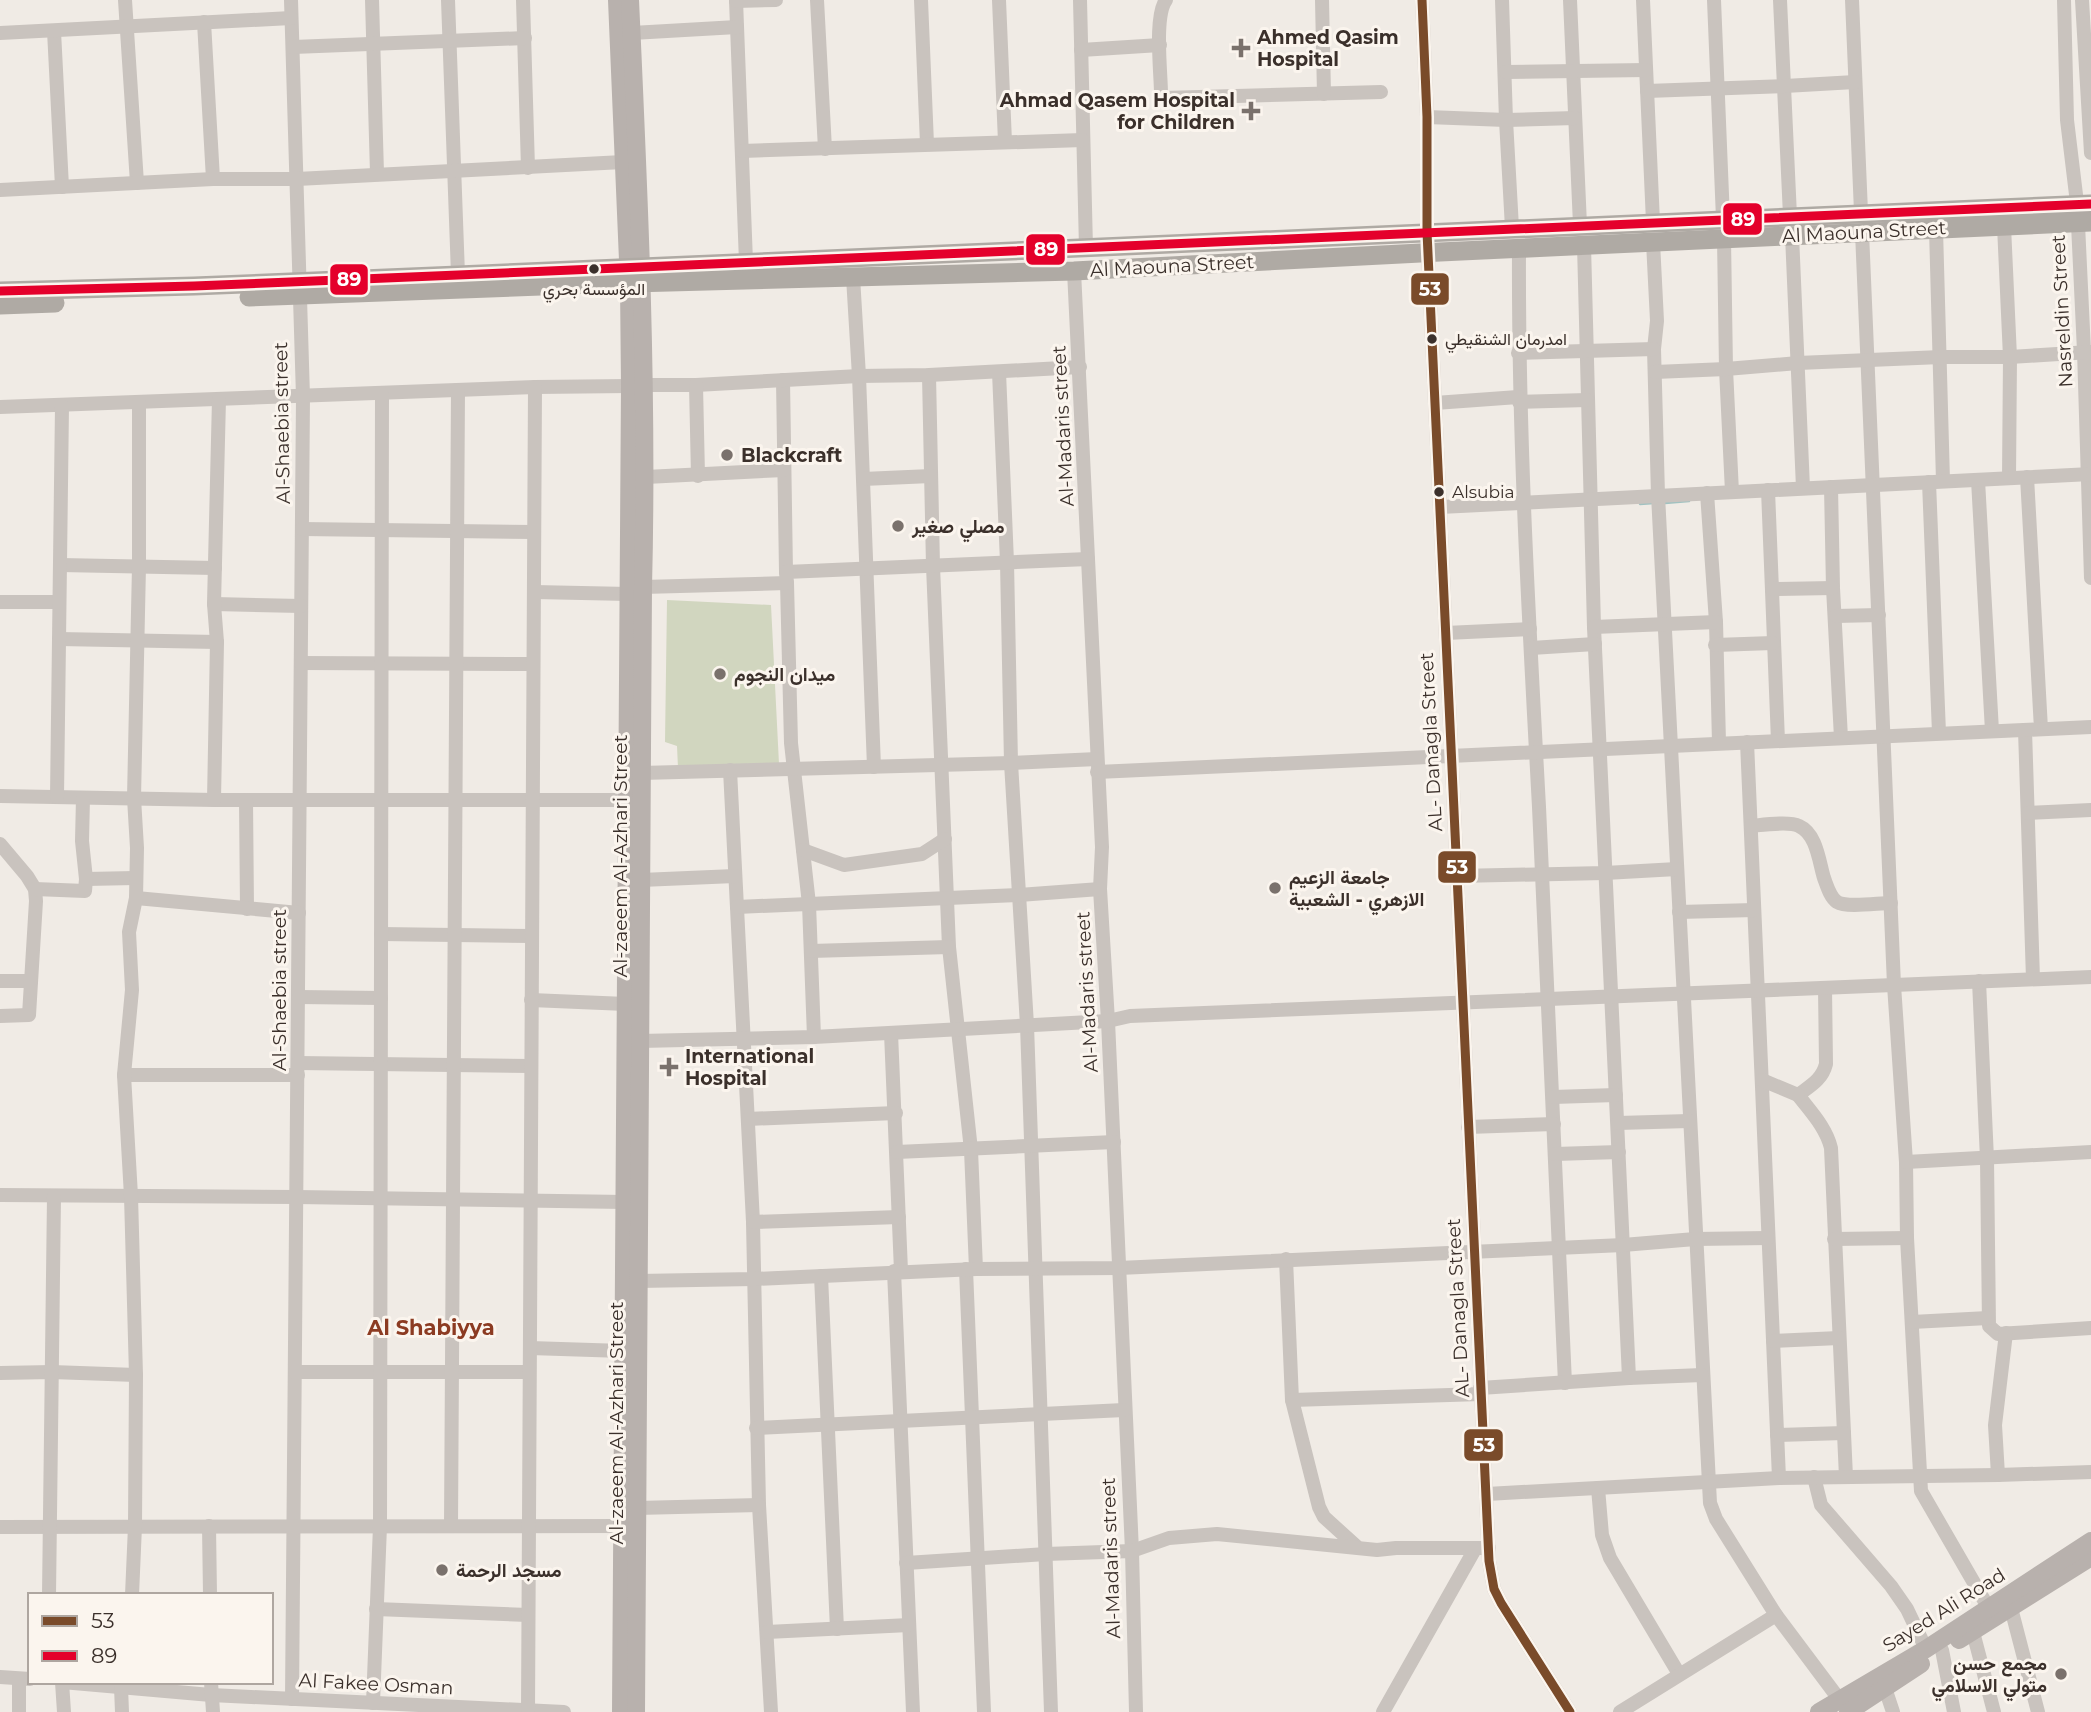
<svg xmlns="http://www.w3.org/2000/svg" width="2091" height="1712" viewBox="0 0 2091 1712" font-family="Montserrat,Vazirmatn,sans-serif">
	<style>
		.green { fill: #d1d6bf }
		.lines { fill: none; stroke-linecap: round; stroke-linejoin: round }
		.stream { stroke: #a1c2c1; stroke-width: 2.5 }
		.minor { stroke: #c9c3be; stroke-width: 14 }
		.major { stroke: #b8b1ad; stroke-width: 18 }
		.highway { stroke: #afaaa4; stroke-width: 19 }
		.bus-1-casing { stroke: #fbf5ee; stroke-width: 14 }
		.bus-2-casing { stroke: #fbf5ee; stroke-width: 14 }
		.bus-1 { stroke: #7a4b2a; stroke-width: 9 }
		.bus-2 { stroke: #e4002b; stroke-width: 9 }
		.poi-dot { fill: #7a716c; stroke: #fbf5ee; stroke-width: 2.5 }
		.bus-dot { fill: #3b302b; stroke: #fbf5ee; stroke-width: 2.5 }
		.labels { text-anchor: middle; dominant-baseline: central; stroke-width: 6; stroke-linejoin: round; paint-order: stroke }
		.bus-label { font-size: 17px; fill: #3b302b; stroke: #fbf5ee; text-anchor: start }
		.poi-label { font-size: 19px; font-weight: bold; fill: #3b302b; stroke: #fbf5ee; text-anchor: start }
		.street-label { font-size: 19px; fill: #3b302b; stroke: #fbf5ee }
		.neighbourhood-label { font-size: 21px; font-weight: bold; fill: #8c3b22; stroke: #fbf5ee }
		.line-badge { stroke: #fbf5ee; stroke-width: 2.5 }
		.badge-label { font-size: 19px; text-anchor: middle; font-weight: bold; fill: #fff }
	</style>
	<rect width="100%" height="100%" fill="#f0ebe5"/>
	<path class="green" d="M667 600 771 605 779 764 678 768 677 746 665 742Z"/>
	<g class="lines">
		<g class="stream">
			<path d="M1665 503 1689 501"/>
			<path d="M1640 504 1654 503"/>
		</g>
		<g class="minor">
			<path d="M125 0 137 183"/>
			<path d="M291 0 303 397 292 1699"/>
			<path d="M372 0 377 173"/>
			<path d="M448 0 458 275"/>
			<path d="M523 0 528 168"/>
			<path d="M736 0 746 262"/>
			<path d="M817 0 825 149"/>
			<path d="M921 0 927 144"/>
			<path d="M999 0 1005 142"/>
			<path d="M1080 0 1086 248"/>
			<path d="M1166 0C1154 16 1161 73 1161 94L1163 98 1381 92"/>
			<path d="M1322 0 1324 94"/>
			<path d="M1422 0 1427 117V232L1489 1561 1494 1589 1501 1603 1570 1712"/>
			<path d="M1502 0 1506 120 1512 228"/>
			<path d="M1570 0 1580 225"/>
			<path d="M1643 0 1653 222"/>
			<path d="M1714 0 1723 219"/>
			<path d="M1780 0 1790 216"/>
			<path d="M1852 0 1861 212"/>
			<path d="M2064 0 2067 120 2077 203 2084 351 2091 578"/>
			<path d="M2082 0 2091 153"/>
			<path d="M736 1 776 0"/>
			<path d="M204 22 213 179"/>
			<path d="M54 31 62 187"/>
			<path d="M0 33 291 18"/>
			<path d="M632 33 737 27"/>
			<path d="M293 47 525 38"/>
			<path d="M1081 50 1160 45"/>
			<path d="M1506 72 1646 70"/>
			<path d="M1647 91 1785 86 1855 82"/>
			<path d="M1427 117 1506 120 1575 118"/>
			<path d="M742 151 1083 140"/>
			<path d="M0 190 213 179H297L623 162"/>
			<path d="M2004 226 2010 357 2009 478"/>
			<path d="M1936 229 1943 481"/>
			<path d="M1862 232 1894 985 1906 1162 1907 1238 1921 1491 1988 1607"/>
			<path d="M1792 235 1803 488"/>
			<path d="M1724 238 1726 369 1732 492"/>
			<path d="M1653 242 1657 321 1654 349 1658 495 1710 1503 1716 1519 1776 1615 1839 1699"/>
			<path d="M1584 245 1594 627 1629 1378"/>
			<path d="M1519 248C1518 435 1529 621 1539 807 1548 999 1557 1191 1565 1383"/>
			<path d="M1074 271 1102 847 1100 889 1108 1021 1132 1551 1136 1712"/>
			<path d="M853 277 859 376 874 767"/>
			<path d="M1518 353 1654 349"/>
			<path d="M999 372 1007 562 1011 763 1027 1025 1051 1712"/>
			<path d="M1655 372 1726 369 1798 363 1941 357H2010L2090 352"/>
			<path d="M929 375 933 566 949 947 971 1150 976 1269"/>
			<path d="M783 380 786 572"/>
			<path d="M645 385H696L859 376 929 375 1080 367"/>
			<path d="M696 385 698 476"/>
			<path d="M1435 403 1518 397 1519 402 1587 400"/>
			<path d="M0 407 535 387 630 386"/>
			<path d="M646 477 784 470"/>
			<path d="M2027 477 2041 729"/>
			<path d="M863 479 931 476"/>
			<path d="M1978 480 1992 731"/>
			<path d="M1929 482 1939 733"/>
			<path d="M1831 487 1833 588 1841 738"/>
			<path d="M1768 490 1778 741"/>
			<path d="M1707 493 1716 622 1719 743"/>
			<path d="M1440 507 2091 474"/>
			<path d="M302 529 534 532"/>
			<path d="M60 565 215 568"/>
			<path d="M787 583 791 743 809 904 814 1037"/>
			<path d="M643 587 787 583 786 572 1088 559"/>
			<path d="M1772 589 1833 588"/>
			<path d="M534 592 629 594"/>
			<path d="M0 602H59"/>
			<path d="M214 604 301 606"/>
			<path d="M1836 616 1879 615"/>
			<path d="M1594 627 1716 622"/>
			<path d="M1446 633 1530 629"/>
			<path d="M59 639 217 642"/>
			<path d="M1715 645 1773 643"/>
			<path d="M1531 648 1595 644"/>
			<path d="M301 663 533 664"/>
			<path d="M2025 730 2033 979"/>
			<path d="M1747 742 1779 1478"/>
			<path d="M730 770 753 1222 759 1505 771 1712"/>
			<path d="M1097 772 2091 727"/>
			<path d="M641 773 1011 763 1097 759"/>
			<path d="M0 796 214 800H628"/>
			<path d="M57 797 62 406"/>
			<path d="M214 800 217 642 214 604 219 399"/>
			<path d="M246 800 247 909"/>
			<path d="M2028 813 2091 810"/>
			<path d="M1751 826C1762 825 1789 821 1799 826 1817 834 1819 862 1824 878 1827 886 1830 897 1837 902 1847 908 1878 903 1891 903"/>
			<path d="M0 844 27 876 35 889 36 901 29 1015 0 1016"/>
			<path d="M803 850 844 865 922 854 945 839"/>
			<path d="M1457 876 1605 873 1677 869"/>
			<path d="M86 879 135 878"/>
			<path d="M641 880 735 876"/>
			<path d="M35 889 85 891 86 879 82 841 83 798"/>
			<path d="M136 898 299 913"/>
			<path d="M737 907 1019 895 1100 889"/>
			<path d="M1679 912 1754 910"/>
			<path d="M381 934 532 936"/>
			<path d="M811 951 949 947"/>
			<path d="M0 981H31"/>
			<path d="M1979 981 1987 1159 1989 1326 1998 1334 2091 1328"/>
			<path d="M1825 988 1826 1064C1822 1080 1810 1086 1798 1095 1810 1111 1826 1127 1831 1148L1846 1477"/>
			<path d="M299 997 381 998"/>
			<path d="M531 1000 626 1004"/>
			<path d="M891 1033 901 1271"/>
			<path d="M640 1041 814 1037 1108 1021 1130 1016 2091 977"/>
			<path d="M298 1063 531 1066"/>
			<path d="M124 1075H298"/>
			<path d="M1762 1080 1798 1095"/>
			<path d="M1553 1097 1616 1095"/>
			<path d="M748 1119 896 1113"/>
			<path d="M1618 1123 1689 1121"/>
			<path d="M1468 1127 1554 1124"/>
			<path d="M897 1152 1114 1142"/>
			<path d="M1555 1154 1619 1152"/>
			<path d="M1906 1162 2091 1152"/>
			<path d="M0 1195 297 1197 625 1202"/>
			<path d="M753 1222 899 1217"/>
			<path d="M1834 1239 1907 1238"/>
			<path d="M1286 1259 1292 1400"/>
			<path d="M966 1269 984 1712"/>
			<path d="M894 1271 913 1712"/>
			<path d="M821 1276 837 1629"/>
			<path d="M638 1281 754 1279 976 1269 1119 1268 1623 1245 1695 1239 1768 1238"/>
			<path d="M1912 1322 1988 1318"/>
			<path d="M1773 1341 1839 1338"/>
			<path d="M530 1348 623 1351"/>
			<path d="M295 1372H529"/>
			<path d="M0 1373 52 1372 136 1375"/>
			<path d="M1480 1388 1629 1378 1702 1375"/>
			<path d="M756 1428 1124 1410"/>
			<path d="M1777 1435 1844 1433"/>
			<path d="M1998 1475 1995 1425 2006 1333"/>
			<path d="M1814 1477 1821 1505 1891 1586 1907 1609 1926 1649"/>
			<path d="M1598 1488 1602 1535 1610 1558 1679 1674"/>
			<path d="M1487 1494 1779 1478 1998 1475 2091 1472"/>
			<path d="M637 1508 759 1505"/>
			<path d="M209 1526 210 1595"/>
			<path d="M451 1526 458 390"/>
			<path d="M0 1527 622 1526"/>
			<path d="M1356 1546 1324 1517 1319 1507 1292 1400 1481 1394"/>
			<path d="M906 1563 1046 1554 1132 1551 1169 1538 1217 1534 1377 1550 1396 1548H1489"/>
			<path d="M49 1595 54 1196"/>
			<path d="M132 1595 135 1526 136 1375 131 1196 124 1075 132 990 129 932 136 898 137 848 134 798 139 566V402"/>
			<path d="M2011 1608 2038 1712"/>
			<path d="M376 1609 528 1615"/>
			<path d="M767 1632 909 1625"/>
			<path d="M1973 1632 1994 1712"/>
			<path d="M1942 1650 1954 1712"/>
			<path d="M0 1677 30 1679"/>
			<path d="M19 1679V1712"/>
			<path d="M62 1682 211 1695 564 1712"/>
			<path d="M62 1682 64 1712"/>
			<path d="M211 1682 213 1712"/>
			<path d="M121 1687 122 1712"/>
			<path d="M1885 1688 1893 1712"/>
			<path d="M373 1703 380 1526 382 394"/>
			<path d="M528 1710 535 387"/>
			<path d="M1383 1712 1475 1549"/>
			<path d="M1620 1712 1776 1615"/>
		</g>
		<g class="major">
			<path d="M617 0 629 284 630 386 621 1712"/>
			<path d="M630 0C639 196 648 391 643 587L636 1712"/>
			<path d="M1959 1640 2091 1557"/>
			<path d="M1819 1712 1926 1649 2091 1541"/>
			<path d="M1848 1712 1921 1664"/>
		</g>
		<g class="highway">
			<path d="M0 291 194 286 458 275 2091 204"/>
			<path d="M249 297 594 284 1074 271 1440 252 2091 222"/>
			<path d="M0 305 55 303"/>
		</g>
		<defs>
			<path id="bus-1" d="M1422 0 1427 117V232L1489 1561 1494 1589 1501 1603 1570 1712"/>
			<path id="bus-2" d="M0 291 194 286 458 275 2091 204"/>
		</defs>
		<use href="#bus-1" class="bus-1-casing"/>
		<use href="#bus-2" class="bus-2-casing"/>
		<use href="#bus-1" class="bus-1"/>
		<use href="#bus-2" class="bus-2"/>
	</g>
	<g class="poi-dot">
		<path d="M1237.5 37.5h7v7h7v7h-7v7h-7v-7h-7v-7h7z"/>
		<path d="M1247.5 100.5h7v7h7v7h-7v7h-7v-7h-7v-7h7z"/>
		<circle cx="727" cy="455" r="7"/>
		<circle cx="898" cy="526" r="7"/>
		<circle cx="720" cy="674" r="7"/>
		<circle cx="1275" cy="888" r="7"/>
		<path d="M665.5 1056.5h7v7h7v7h-7v7h-7v-7h-7v-7h7z"/>
		<circle cx="442" cy="1570" r="7"/>
		<circle cx="2061" cy="1674" r="7"/>
	</g>
	<g class="bus-dot">
		<circle cx="594" cy="269" r="6"/>
		<circle cx="1432" cy="339" r="6"/>
		<circle cx="1439" cy="492" r="6"/>
	</g>
	<g class="labels">
		<g class="bus-label">
			<text x="594" y="289" text-anchor="middle">المؤسسة بحري</text>
			<text x="1445" y="339">امدرمان الشنقيطي</text>
			<text x="1452" y="492">Alsubia</text>
		</g>
		<g class="poi-label">
			<text x="1257" y="37">Ahmed Qasim<tspan x="1257" dy="22">Hospital</tspan></text>
			<text x="1235" y="100" text-anchor="end">Ahmad Qasem Hospital<tspan x="1235" dy="22">for Children</tspan></text>
			<text x="741" y="455">Blackcraft</text>
			<text x="912" y="526">مصلي صغير</text>
			<text x="734" y="674">ميدان النجوم</text>
			<text x="1289" y="877">جامعة الزعيم<tspan x="1289" dy="22">الازهري - الشعبية</tspan></text>
			<text x="685" y="1056">International<tspan x="685" dy="22">Hospital</tspan></text>
			<text x="456" y="1570">مسجد الرحمة</text>
			<text x="2047" y="1663" text-anchor="end">مجمع حسن<tspan x="2047" dy="22">متولي الاسلامي</tspan></text>
		</g>
		<g class="street-label">
			<text transform="translate(1864 232) rotate(-3)">Al Maouna Street</text>
			<text transform="translate(1172 266) rotate(-3)">Al Maouna Street</text>
			<text transform="translate(2062 311) rotate(-93)">Nasreldin Street</text>
			<text transform="translate(282 423) rotate(-91)">Al-Shaebia street</text>
			<text transform="translate(1063 426) rotate(-93)">Al-Madaris street</text>
			<text transform="translate(1431 742) rotate(-93)">AL- Danagla Street</text>
			<text transform="translate(620 856) rotate(-90)">Al-zaeem Al-Azhari Street</text>
			<text transform="translate(279 990) rotate(-90)">Al-Shaebia street</text>
			<text transform="translate(1087 992) rotate(-93)">Al-Madaris street</text>
			<text transform="translate(1458 1308) rotate(-93)">AL- Danagla Street</text>
			<text transform="translate(616 1423) rotate(-90)">Al-zaeem Al-Azhari Street</text>
			<text transform="translate(1111 1558) rotate(-92)">Al-Madaris street</text>
			<text transform="translate(1944 1610) rotate(-32)">Sayed Ali Road</text>
			<text transform="translate(376 1684) rotate(3)">Al Fakee Osman</text>
		</g>
		<g class="neighbourhood-label">
			<text x="431" y="1327">Al Shabiyya</text>
		</g>
	</g>
	<g class="line-badge">
		<rect x="1722" y="202" width="41" height="34" rx="7" fill="#e4002b"/>
		<rect x="1025" y="233" width="41" height="33" rx="7" fill="#e4002b"/>
		<rect x="329" y="263" width="40" height="33" rx="7" fill="#e4002b"/>
		<rect x="1410" y="272" width="40" height="34" rx="7" fill="#7a4b2a"/>
		<rect x="1437" y="850" width="40" height="34" rx="7" fill="#7a4b2a"/>
		<rect x="1463" y="1428" width="41" height="34" rx="7" fill="#7a4b2a"/>
	</g>
	<g class="badge-label">
		<text x="1743" y="226">89</text>
		<text x="1046" y="256">89</text>
		<text x="349" y="286">89</text>
		<text x="1430" y="296">53</text>
		<text x="1457" y="874">53</text>
		<text x="1484" y="1452">53</text>
	</g>
	<rect x="28" y="1593" width="245" height="91" fill="#fbf5ee" stroke="#aea6a0" stroke-width="2"/>
	<rect x="42" y="1616" width="35" height="10" fill="#7a4b2a" stroke="#aea6a0" stroke-width="2"/>
	<text x="91" y="1628" font-size="21" fill="#3b302b">53</text>
	<rect x="42" y="1651" width="35" height="10" fill="#e4002b" stroke="#aea6a0" stroke-width="2"/>
	<text x="91" y="1663" font-size="21" fill="#3b302b">89</text>
</svg>
